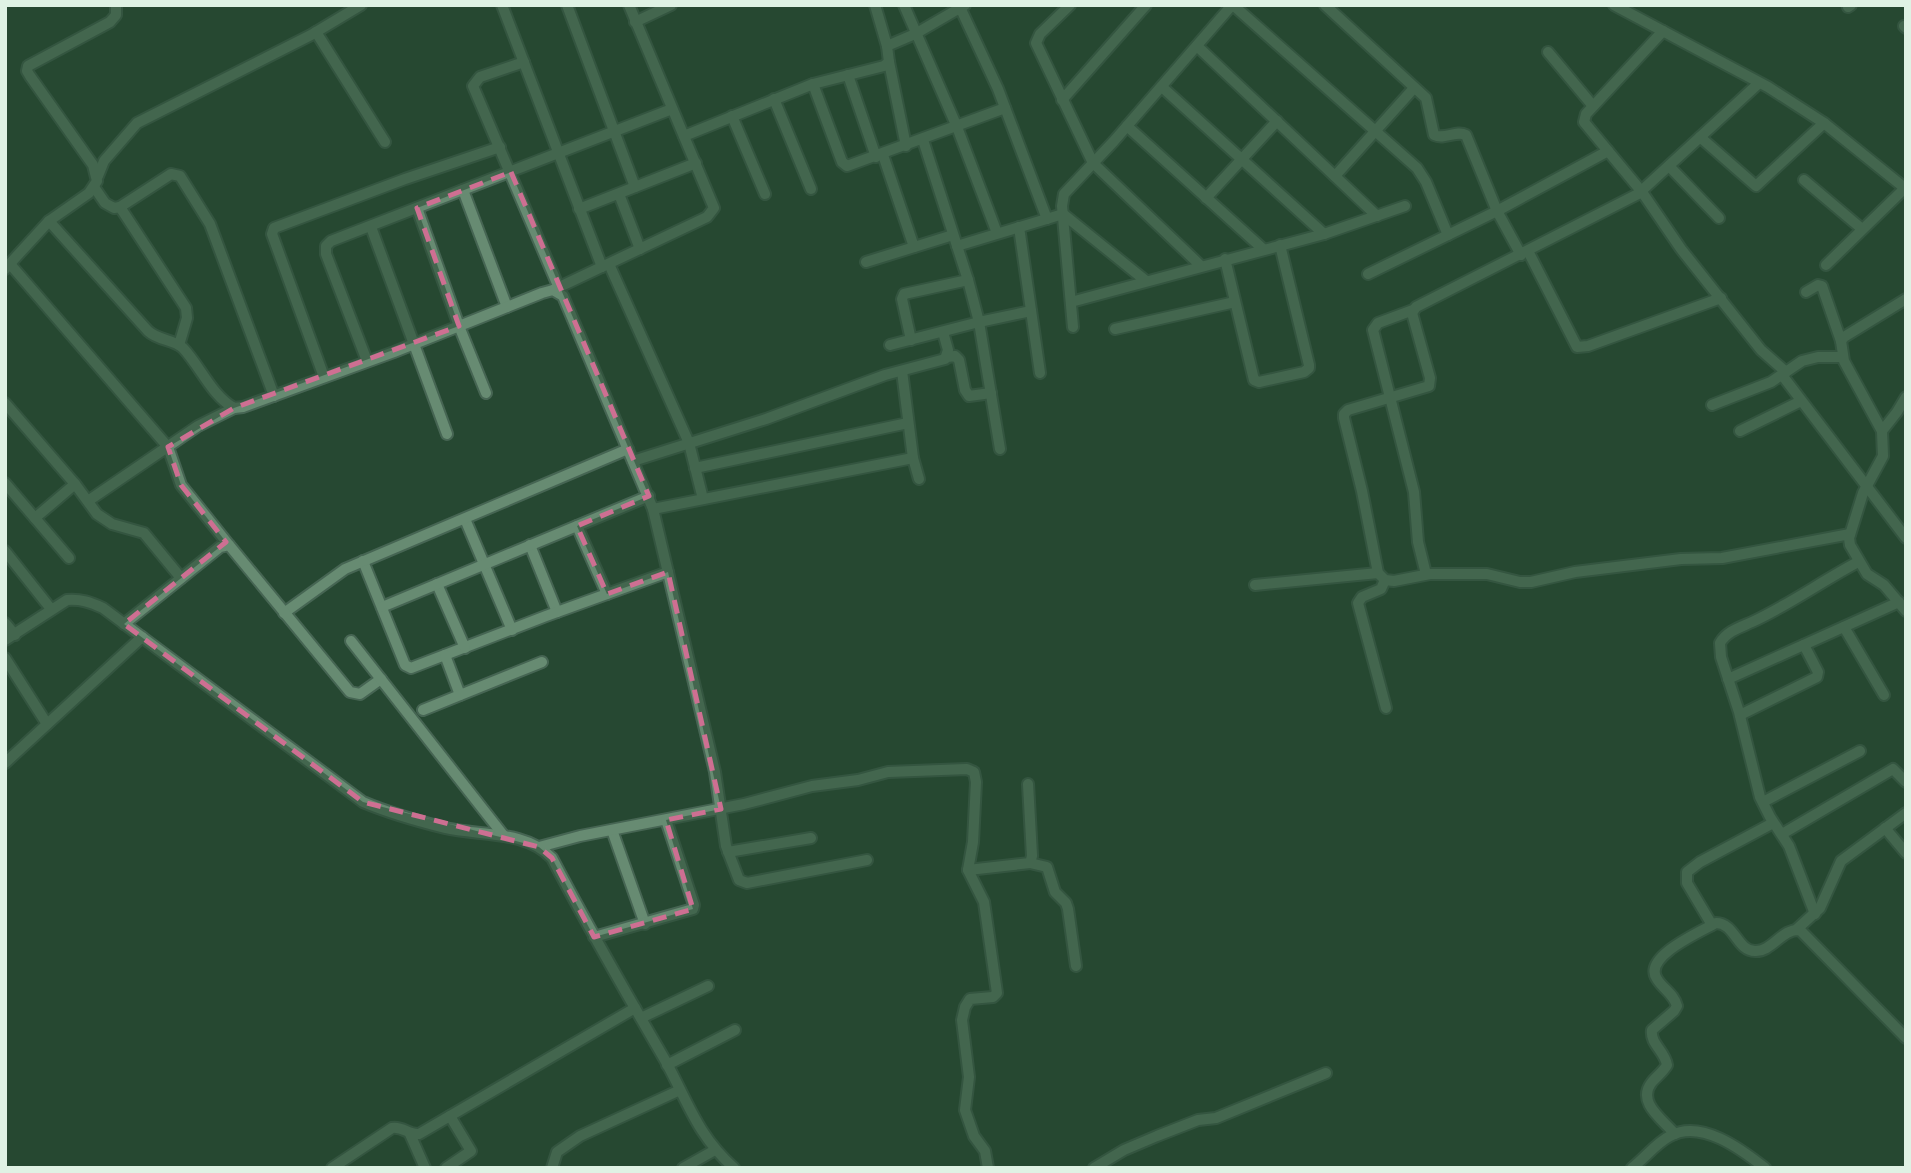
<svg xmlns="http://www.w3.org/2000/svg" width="1911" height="1173" viewBox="0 0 1911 1173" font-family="'Fira Sans',sans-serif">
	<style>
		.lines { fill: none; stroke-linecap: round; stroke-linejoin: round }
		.minor-casing { stroke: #466553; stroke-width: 14 }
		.minor { stroke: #678b72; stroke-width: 10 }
		.marked { fill: none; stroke: #ce6f92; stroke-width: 5; stroke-dasharray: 14 9; stroke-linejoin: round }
	</style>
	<rect width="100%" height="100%" fill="#264832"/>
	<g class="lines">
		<defs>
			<g id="minor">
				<path d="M502 5 602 267"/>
				<path d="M567 5 635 187"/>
				<path d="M875 5 887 46"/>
				<path d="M904 5 957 127 997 233"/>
				<path d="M959 5 998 89 1047 219"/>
				<path d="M1070 5 1040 34 1036 43 1093 163 1201 266"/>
				<path d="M1233 5 1417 168 1426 182 1448 235"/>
				<path d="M1325 5 1426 98 1434 135C1445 140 1456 130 1466 135L1497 211 1521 255"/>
				<path d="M1614 5 1768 87 1824 123 1906 189"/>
				<path d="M1848 7 1851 5"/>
				<path d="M635 22 671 5"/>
				<path d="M1904 26 1906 28"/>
				<path d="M1663 31 1586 114 1584 122 1642 192 1681 249 1761 350 1786 372"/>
				<path d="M316 32 385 142"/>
				<path d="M1197 46 1377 216"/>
				<path d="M1548 52 1593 106"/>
				<path d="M524 62 480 77 473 86 559 288"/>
				<path d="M889 62 906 146"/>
				<path d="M848 75 876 157"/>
				<path d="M1759 83 1638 194 1416 307 1412 313 1430 378 1429 386 1348 410 1344 414V418L1362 491 1378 573 1385 580 1394 581 1430 574H1487L1520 582H1531L1575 572 1681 559 1722 558 1850 534"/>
				<path d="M813 84 842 162 847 166 1005 108"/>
				<path d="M1162 87 1324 234"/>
				<path d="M774 99 811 189"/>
				<path d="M1062 100 1146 5"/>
				<path d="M732 116 765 194"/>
				<path d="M1127 126 1263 249"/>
				<path d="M684 136 813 84 884 66 889 62 887 46 915 34 965 5"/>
				<path d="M1700 137 1756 186 1824 123"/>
				<path d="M883 155 914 247"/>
				<path d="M1669 166 1719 218"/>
				<path d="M98 176 104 161 137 123 311 35 361 5"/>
				<path d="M1335 176 1414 88"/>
				<path d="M1804 180 1862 229"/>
				<path d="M94 187 105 203 114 208 120 207 171 174 180 176 210 224 274 396"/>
				<path d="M463 190 507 307"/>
				<path d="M619 194 640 249"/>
				<path d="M1206 198 1277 121"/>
				<path d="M120 207 186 308 187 318 179 345"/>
				<path d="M417 208 459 326 486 393"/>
				<path d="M579 209 696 163"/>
				<path d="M49 221 148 331C159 341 173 339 183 348 200 366 212 396 234 408L243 407 394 352 542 293 553 290 563 296 653 509 715 772 726 846 739 880 747 883 867 860"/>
				<path d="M371 227 447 434"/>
				<path d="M1019 227 1040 373"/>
				<path d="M957 246 1063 214 1146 281"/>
				<path d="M1528 251 1577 347 1588 346 1721 298"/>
				<path d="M1225 259 1254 380 1259 382 1304 372 1309 368V365L1280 245"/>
				<path d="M866 262 953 235"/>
				<path d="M10 264 168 447 181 485 229 545"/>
				<path d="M609 264 689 443 703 499"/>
				<path d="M1826 265 1902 191"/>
				<path d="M5 269 49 221 89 193 97 181 93 165 30 76 27 71 28 66 110 22 116 15V5"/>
				<path d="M1368 274 1497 211 1608 151"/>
				<path d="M553 290 707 217 714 208 629 5"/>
				<path d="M1806 292 1818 285 1822 286 1841 341"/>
				<path d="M1071 302 1324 234 1405 206"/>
				<path d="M1413 310 1378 323 1373 330 1414 492 1418 542 1426 574"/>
				<path d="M1073 327 1062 206 1064 194 1114 141 1232 5"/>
				<path d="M1115 329 1235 302"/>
				<path d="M911 340 902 299 904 294 968 280"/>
				<path d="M890 345 979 322 968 280 923 140"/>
				<path d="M947 357 955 356 959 360 965 390 969 396 991 393"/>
				<path d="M367 361 326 254V246L331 241 672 109"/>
				<path d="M902 371 913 458 919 479"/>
				<path d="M1782 375 1906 538"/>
				<path d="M324 377 272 234 274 228 405 179 500 147"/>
				<path d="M1906 397 1897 412 1882 431 1883 456 1863 493 1849 538 1850 545 1867 574 1884 585 1906 611"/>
				<path d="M5 403 75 484 97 514 112 524 144 533 181 578"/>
				<path d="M1712 405 1771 382 1802 361 1818 357H1843"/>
				<path d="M1740 431 1801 401"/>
				<path d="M1882 431 1844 361 1841 341 1844 337 1906 299"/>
				<path d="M1000 449 979 322 1031 311"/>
				<path d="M633 461 766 419 885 375 945 359 948 350 943 332"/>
				<path d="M695 468 908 423"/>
				<path d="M5 483 69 558"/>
				<path d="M88 501 198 426 234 408"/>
				<path d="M653 509 913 458"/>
				<path d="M35 518 75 484"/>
				<path d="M465 519 512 630"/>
				<path d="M577 526 607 594"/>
				<path d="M530 545 557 612"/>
				<path d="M5 551 51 609"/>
				<path d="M363 561 405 665 411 668 546 616 668 572"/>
				<path d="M1385 580 1381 589 1362 597 1358 603 1386 708"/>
				<path d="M437 584 465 648"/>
				<path d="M1255 585 1378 573"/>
				<path d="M382 607 649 496"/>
				<path d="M284 613 345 569 628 449"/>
				<path d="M5 623 15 635"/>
				<path d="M124 624 220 547 229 545 350 692 360 694 381 679"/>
				<path d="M1844 627 1884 695"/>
				<path d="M5 640 67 600C81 599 90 602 103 608L363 802C389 813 417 821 445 828 480 836 526 830 552 858 588 927 626 993 665 1060 688 1102 697 1135 734 1168"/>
				<path d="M351 641 504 836"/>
				<path d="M445 655 460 695"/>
				<path d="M5 658 47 724"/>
				<path d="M1728 679 1899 602"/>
				<path d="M423 710 542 662"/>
				<path d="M1740 715 1817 677 1818 672 1804 645"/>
				<path d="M5 763 142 637"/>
				<path d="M1763 802 1860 751"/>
				<path d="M1885 828 1906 853"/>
				<path d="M612 830 645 924"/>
				<path d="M1782 834 1893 769 1906 782"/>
				<path d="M539 847 580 836 744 804 812 786 858 780 888 772 967 769 974 772 976 782 973 842 968 870 984 902 997 993 993 997 970 999 965 1007 962 1020 969 1077 965 1110 974 1136 985 1151 988 1168"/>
				<path d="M728 852 811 838"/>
				<path d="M1030 863 1047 867 1055 892 1066 903 1068 909 1076 966"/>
				<path d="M968 870 1030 863 1032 856 1028 784"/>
				<path d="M1815 914 1789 846 1770 817 1760 797 1739 712 1721 657 1720 643C1727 631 1741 627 1752 622 1789 605 1822 581 1858 562"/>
				<path d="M1712 925 1687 883V872L1700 862 1773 823"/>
				<path d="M1797 929 1820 908 1841 861 1906 813"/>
				<path d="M594 937 693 909 694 905 666 820"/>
				<path d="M641 1018 708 986"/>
				<path d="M667 1065 735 1030"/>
				<path d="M410 1134 425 1168"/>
				<path d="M1675 1134C1662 1119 1636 1102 1652 1082 1657 1076 1663 1072 1667 1065 1665 1051 1650 1044 1652 1030L1674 1011 1677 1006C1674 994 1663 989 1657 979 1642 957 1700 932 1716 923 1735 923 1737 951 1755 951 1772 952 1782 928 1800 930L1906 1038"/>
				<path d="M332 1168 392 1128C403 1126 408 1135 419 1134L635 1008"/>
				<path d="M446 1168 471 1151 450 1116"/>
				<path d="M552 1168 557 1152 580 1136 680 1090"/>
				<path d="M683 1168 715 1150"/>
				<path d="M1094 1168 1124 1150 1157 1136 1198 1120 1216 1118 1326 1073"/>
				<path d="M1632 1168C1645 1158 1656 1143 1670 1136 1701 1119 1741 1149 1765 1168"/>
			</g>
		</defs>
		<use href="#minor" class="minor-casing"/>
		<use href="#minor" class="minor"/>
	</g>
	<path d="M0 0H1911V1173H0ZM511 172 649 496 577 526 607 594 668 572 721 809 666 820 693 909 594 937 552 858 539 847 363 802 124 624 226 542 181 485 168 447 234 408 459 326 417 208Z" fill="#264832" fill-opacity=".55" fill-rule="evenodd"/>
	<path class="marked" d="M511 172 649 496 577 526 607 594 668 572 721 809 666 820 693 909 594 937 552 858 539 847 363 802 124 624 226 542 181 485 168 447 234 408 459 326 417 208Z"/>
	<rect width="1911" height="1173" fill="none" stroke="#dff2e4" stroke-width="14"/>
</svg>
